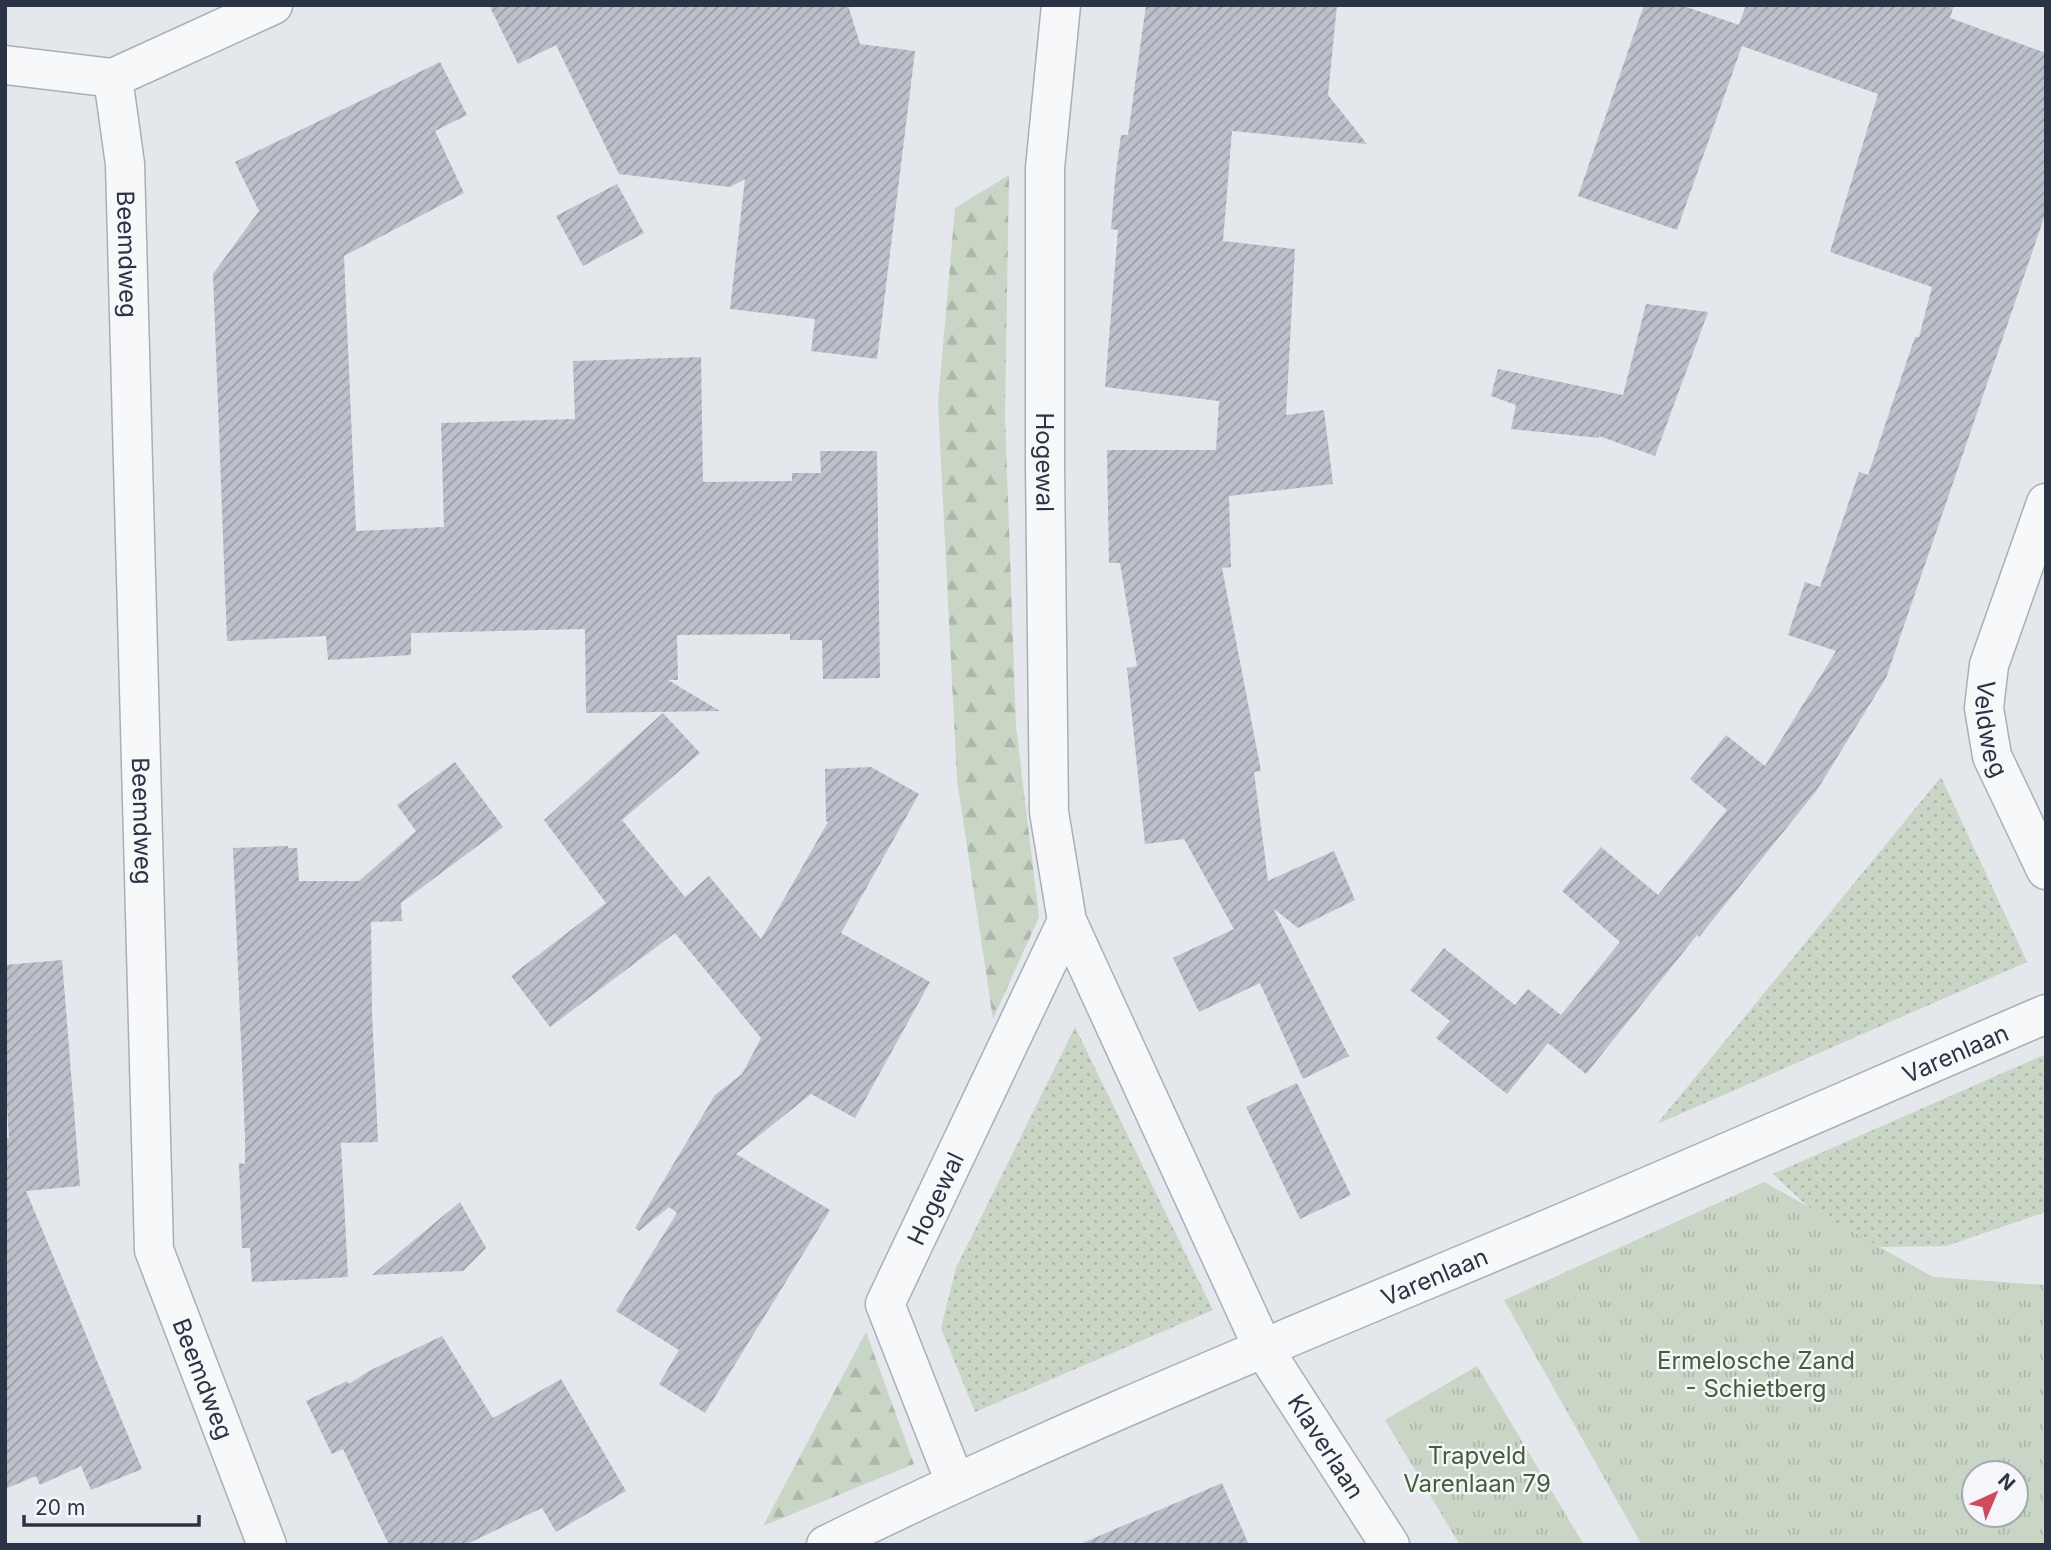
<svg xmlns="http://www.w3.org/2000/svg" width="2051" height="1550" viewBox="0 0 2051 1550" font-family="Inter,sans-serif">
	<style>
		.grass { fill: url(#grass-dots) }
		.forest { fill: url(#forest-firs) }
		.park { fill: url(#park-tufts); fill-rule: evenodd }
		.building { fill: url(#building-hatch) }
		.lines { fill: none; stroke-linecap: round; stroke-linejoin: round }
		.minor-casing { stroke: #a9aeb7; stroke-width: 41 }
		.minor { stroke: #f7f8fa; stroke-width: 38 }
		.labels { text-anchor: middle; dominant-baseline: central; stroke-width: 5; stroke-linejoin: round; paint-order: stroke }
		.street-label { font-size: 24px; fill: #2b3445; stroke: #f4f6f9 }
		.park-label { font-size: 24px; fill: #3f6138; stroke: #f4f6f9 }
	</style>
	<defs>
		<pattern id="grass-dots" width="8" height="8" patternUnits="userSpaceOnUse" patternTransform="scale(1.75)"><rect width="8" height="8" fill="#c9d6c5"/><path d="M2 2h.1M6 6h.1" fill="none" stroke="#adb8ab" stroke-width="1.8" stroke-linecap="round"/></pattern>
		<pattern id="forest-firs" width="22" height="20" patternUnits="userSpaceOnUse" patternTransform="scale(1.75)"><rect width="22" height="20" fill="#c9d6c5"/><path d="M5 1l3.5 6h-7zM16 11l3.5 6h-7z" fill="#adb8ab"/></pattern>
		<pattern id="park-tufts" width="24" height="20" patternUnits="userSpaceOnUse" patternTransform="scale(1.75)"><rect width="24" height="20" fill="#c9d6c5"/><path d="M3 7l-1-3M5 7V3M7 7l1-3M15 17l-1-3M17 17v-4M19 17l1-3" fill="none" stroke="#adb8ab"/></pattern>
		<pattern id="building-hatch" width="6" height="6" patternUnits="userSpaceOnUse" patternTransform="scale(1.75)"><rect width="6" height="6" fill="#bbc0ca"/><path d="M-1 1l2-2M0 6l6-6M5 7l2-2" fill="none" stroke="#989da6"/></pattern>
	</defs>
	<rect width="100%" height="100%" fill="#e4e7ec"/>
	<g class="grass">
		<path d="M1941 777 2027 962 1657 1124Z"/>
		<path d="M1075 1027 1213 1310 975 1412 941 1328 956 1268Z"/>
		<path d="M2046 1054V1212L1946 1246 1880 1247 1830 1227 1773 1174Z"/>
	</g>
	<g class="forest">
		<path d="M1009 175 1005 416 1016 726 1039 917 993 1019 957 780 938 403 955 208Z"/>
		<path d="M866 1332 914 1464 763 1526Z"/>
	</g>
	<g class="park">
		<path d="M1764 1182 1933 1277 2046 1285V1545H1642L1504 1300ZM1974 1473H2016V1515H1974Z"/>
		<path d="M1477 1366 1584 1545H1460L1385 1420Z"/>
	</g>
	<g class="building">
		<path d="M489 5H848L860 44 915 51 877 359 811 351 815 319 730 309 745 179 730 187 619 174 556 45 518 64Z"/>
		<path d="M1146 5H1337L1328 95 1367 144 1232 131 1223 241 1295 249 1286 415 1324 410 1333 484 1229 496 1231 567 1222 568 1261 771 1254 772 1268 881 1334 851 1355 900 1298 928 1273 908 1349 1056 1303 1079 1260 983 1199 1012 1173 958 1234 929 1184 839 1145 844 1127 668 1137 666 1120 563H1109L1107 450H1216L1219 401 1105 387 1118 230 1111 229 1115 180 1121 135H1128Z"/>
		<path d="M1644 5H1681L1739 25 1746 5H1954L1950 18 2046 53V212L1886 678 1817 790 1699 937 1697 935 1586 1074 1548 1043 1507 1094 1436 1038 1450 1021 1410 990 1444 948 1515 1005 1528 989 1561 1015 1620 942 1562 891 1601 847 1658 895 1727 810 1690 779 1726 735 1765 766 1836 651 1788 635 1805 582 1820 587 1859 472 1868 475 1915 337H1919L1932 287 1830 252 1878 94 1742 46 1677 230 1578 196Z"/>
		<path d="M440 62 467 115 435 131 464 193 344 256 356 531 444 527 441 423 575 419 573 361 701 357 703 482 792 481V473H821L820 451H877L880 678 823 679 822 640H790V634L677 635 678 680H668L720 711 586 713 585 629 411 633V655L328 660 326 636 227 641 213 274 259 211 235 162Z"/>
		<path d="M617 184 644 233 583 266 556 216Z"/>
		<path d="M1646 304 1708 312 1655 456 1599 436V438L1511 429 1516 405 1491 396 1498 369 1623 395Z"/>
		<path d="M663 713 700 753 622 820 685 897 709 876 761 939 828 822 826 821 825 769 871 767 919 794 841 933 930 982 855 1118 811 1094 736 1154 830 1210 705 1413 659 1384 679 1350 616 1311 677 1213 669 1207 639 1231 635 1228 715 1095 742 1074 761 1038 675 933 550 1027 511 976 606 903 544 820Z"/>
		<path d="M455 762 503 827 401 903 402 921 371 922 372 1012 378 1142 341 1143 348 1277 252 1282 250 1248H242L239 1163 245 1164V1138L233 848 288 846V848H297L299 881H359L416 831 397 805Z"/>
		<path d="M62 960 80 1186 26 1191 142 1469 91 1490 81 1466 40 1485 36 1476 5 1489V1138H9L5 1076V965Z"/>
		<path d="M1297 1083 1351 1195 1300 1219 1246 1107Z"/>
		<path d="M460 1202 486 1248 463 1271 372 1275Z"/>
		<path d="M442 1336 493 1418 561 1379 626 1491 556 1532 542 1508 465 1545H389L343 1449 332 1454 306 1401 347 1381 349 1384 369 1371Z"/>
		<path d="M1222 1483 1249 1545H1078Z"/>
	</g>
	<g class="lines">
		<defs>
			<g id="minor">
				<path id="s1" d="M1061 5 1045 168V466L1049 812 1067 921 1263 1348 1390 1545"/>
				<path d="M5 65 113 78 273 5"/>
				<path id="s2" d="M113 78 125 164 154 1250 267 1545"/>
				<path id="s3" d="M2046 503 1989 665 1984 708 1992 756 2046 870"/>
				<path id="s4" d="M955 1482 885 1304 1067 921"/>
				<path id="s5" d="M826 1545C1058 1431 1298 1334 1536 1234 1707 1162 1876 1087 2046 1014"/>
			</g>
		</defs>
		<use href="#minor" class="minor-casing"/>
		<use href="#minor" class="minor"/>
	</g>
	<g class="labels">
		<g class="street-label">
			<text stroke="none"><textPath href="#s2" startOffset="177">Beemdweg</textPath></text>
			<text stroke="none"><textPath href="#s1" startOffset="458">Hogewal</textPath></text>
			<text stroke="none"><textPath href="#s3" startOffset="236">Veldweg</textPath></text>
			<text stroke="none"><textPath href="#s2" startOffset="744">Beemdweg</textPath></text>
			<text stroke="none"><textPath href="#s5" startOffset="1232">Varenlaan</textPath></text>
			<text stroke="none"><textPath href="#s4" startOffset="308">Hogewal</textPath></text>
			<text stroke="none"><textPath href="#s5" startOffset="665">Varenlaan</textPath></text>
			<text stroke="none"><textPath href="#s2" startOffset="1311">Beemdweg</textPath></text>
			<text stroke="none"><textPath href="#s1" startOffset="1505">Klaverlaan</textPath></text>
		</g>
		<g class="park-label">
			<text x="1756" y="1360">Ermelosche Zand<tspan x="1756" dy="28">- Schietberg</tspan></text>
			<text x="1477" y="1455">Trapveld<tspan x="1477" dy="28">Varenlaan 79</tspan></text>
		</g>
	</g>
	<rect width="2051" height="1550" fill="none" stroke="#2b3445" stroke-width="14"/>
	<g transform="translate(1995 1494) rotate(44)"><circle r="33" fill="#f4f6f9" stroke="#a4a8b1" stroke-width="2"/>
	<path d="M0-5L12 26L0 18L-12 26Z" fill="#d1495b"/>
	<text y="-10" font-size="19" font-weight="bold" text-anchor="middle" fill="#2b3445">N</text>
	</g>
	<path d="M24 1515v10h175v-10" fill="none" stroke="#2b3445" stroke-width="3.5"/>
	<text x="35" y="1515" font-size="21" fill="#2b3445" stroke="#f4f6f9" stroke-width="5" paint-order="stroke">20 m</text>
</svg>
